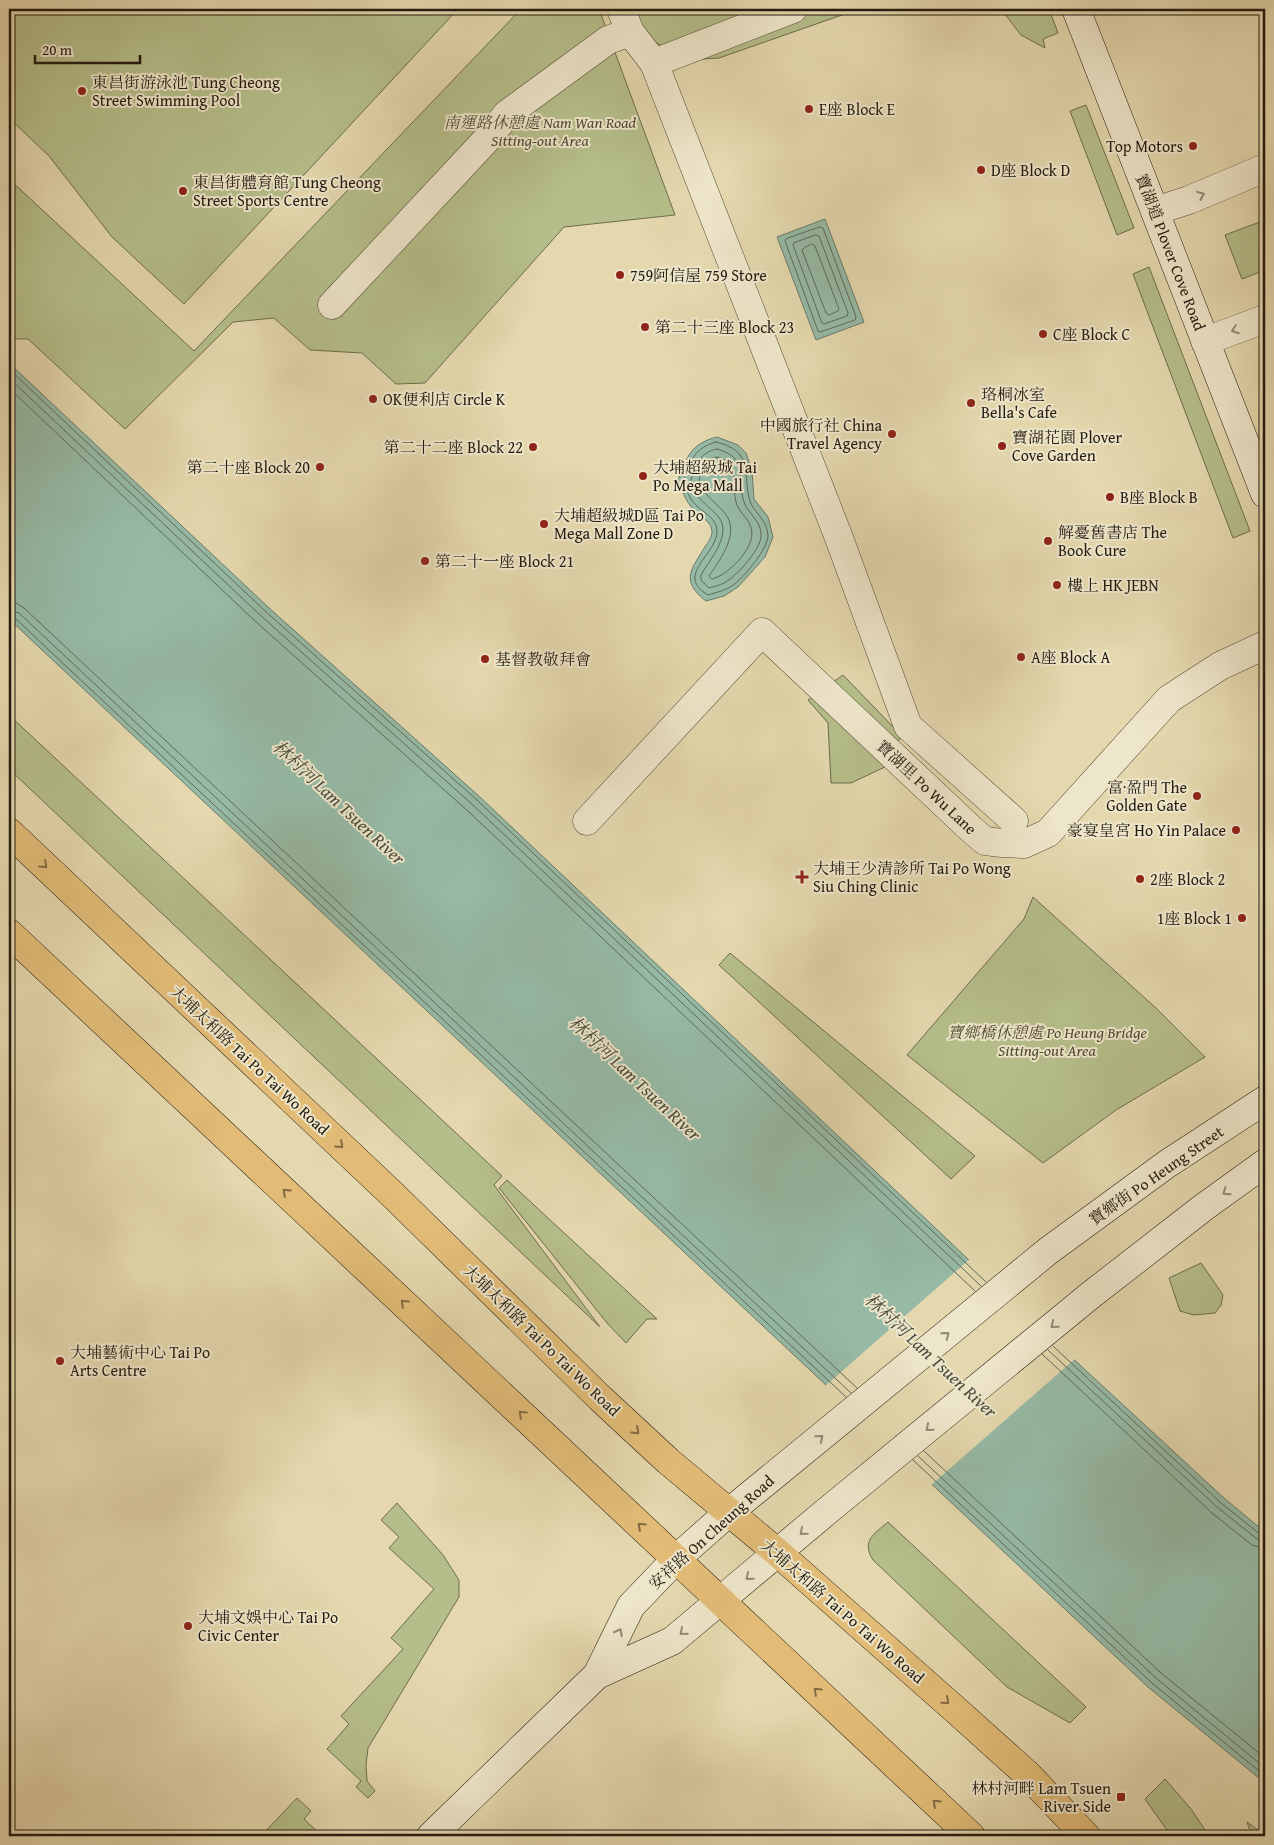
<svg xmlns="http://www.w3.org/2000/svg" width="1274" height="1845" viewBox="0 0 1274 1845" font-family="'Gentium Book Plus','Noto Serif TC',serif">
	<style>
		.green { fill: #b5be8a; stroke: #6c6c4c }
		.water { fill: #96baa6; stroke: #687a6a }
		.pier { fill: #e5d8ae }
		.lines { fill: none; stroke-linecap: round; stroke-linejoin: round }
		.shore { stroke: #5c6a5a; stroke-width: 1 }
		.street-casing { stroke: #544a37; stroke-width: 29 }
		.secondary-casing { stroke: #231a0f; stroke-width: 29 }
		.primary-casing { stroke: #231a0f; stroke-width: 29 }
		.street { stroke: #eee6ca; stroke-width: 28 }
		.secondary { stroke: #eee6ca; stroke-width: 28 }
		.primary { stroke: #e2bc77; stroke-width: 28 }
		.oneway { stroke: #938a76 }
		.oneway2 { stroke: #826b43 }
		.poi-dot { fill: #8f2418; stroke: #eee6ca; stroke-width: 2 }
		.labels { text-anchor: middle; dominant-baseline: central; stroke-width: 4; stroke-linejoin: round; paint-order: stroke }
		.poi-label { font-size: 16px; fill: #231a0f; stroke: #eee6ca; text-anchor: start }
		.park-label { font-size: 16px; font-style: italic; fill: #4f4b34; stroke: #eee6ca }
		.street-label { font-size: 16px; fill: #231a0f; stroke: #eee6ca }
		.water-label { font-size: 18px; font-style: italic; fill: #464a3c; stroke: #eee6ca }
	</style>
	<rect width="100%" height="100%" fill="#e5d8ae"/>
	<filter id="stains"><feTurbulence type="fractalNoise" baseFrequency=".004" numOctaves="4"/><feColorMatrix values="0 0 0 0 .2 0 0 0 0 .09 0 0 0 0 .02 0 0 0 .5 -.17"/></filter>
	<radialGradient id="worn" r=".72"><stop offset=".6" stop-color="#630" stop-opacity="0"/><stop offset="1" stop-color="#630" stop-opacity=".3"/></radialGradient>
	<g class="green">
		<path d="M9 9H458L184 304 112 237 49 156 9 118Z"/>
		<path d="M521 9H599L675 215 564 227 425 383 396 384 362 353 310 350 274 318 233 322 125 429 28 339H12L9 335V179L194 351Z"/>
		<path d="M627 9H859L719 58 687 60 644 36Z"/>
		<path d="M1001 9H1049L1058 33 1043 39 1045 48 1021 35Z"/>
		<path d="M1086 105 1134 228 1117 235 1070 111Z"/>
		<path d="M1265 220V270L1242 279 1225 235Z"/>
		<path d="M1149 267 1250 531 1233 538 1133 274Z"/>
		<path d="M843 675 901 735 889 765 851 783H831L828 723 808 700Z"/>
		<path d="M9 715 502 1176 494 1185 600 1327 9 769Z"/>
		<path d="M1033 897 1157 1009 1205 1057 1116 1110 1043 1163 907 1055 1024 919Z"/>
		<path d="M730 953 975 1156 951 1179 719 965Z"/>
		<path d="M507 1180 657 1319H647L626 1343 607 1323 499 1188Z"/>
		<path d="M1201 1263 1223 1295 1221 1305 1215 1313 1194 1315 1180 1311 1169 1278Z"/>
		<path d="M397 1503 443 1555 459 1580V1597L368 1748 366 1765 367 1781 375 1791 368 1798 356 1787 361 1781 327 1749 349 1724 341 1716 403 1649 391 1638 434 1589 389 1548 399 1537 381 1520Z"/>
		<path d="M888 1522 1086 1707 1070 1723 1007 1687 873 1560C861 1541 874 1534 888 1522Z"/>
		<path d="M1165 1779 1191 1809 1209 1836H1171L1145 1799Z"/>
		<path d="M297 1798 311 1811 304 1819 322 1836H261Z"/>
		<path d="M1247 1822 1265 1835V1836H1252Z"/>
	</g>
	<g class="water">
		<path d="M825 219 864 322 816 340 777 237Z"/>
		<path d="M9 363 268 607 481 798 1081 1366 1225 1499 1265 1532V1783L1148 1687 9 619Z"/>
		<path d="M717 437 738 445 746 453 752 471 754 499 768 517 773 537 765 557 738 587 724 596 706 601C679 580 692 569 706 545 709 542 712 536 712 531 711 522 704 519 698 514 687 504 683 494 678 480 687 457 690 444 717 437Z"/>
	</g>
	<path class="pier" d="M971 1258 1076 1358 930 1486 824 1387Z"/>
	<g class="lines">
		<g class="shore">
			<path d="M820 227 823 228 856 317 855 320 820 332 818 331 785 241 786 239Z"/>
			<path d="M816 235 819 236 848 313 847 316 824 324 822 323 793 245 794 243Z"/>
			<path d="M812 244 815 246 839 309 838 311 829 315 826 313 802 250 804 248Z"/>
			<path d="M9 369 264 610 478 801 986 1282"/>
			<path d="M9 378 260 615 474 806 981 1286"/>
			<path d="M9 388 255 621 469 812 975 1291"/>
			<path d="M716 442C753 451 743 470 749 498 752 512 768 519 768 536 767 550 746 574 736 583 728 590 717 592 708 595 674 575 717 555 717 531 717 516 698 511 691 499 687 494 686 486 684 480 691 460 694 448 716 442Z"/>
			<path d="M717 449C750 458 736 478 744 502 748 514 762 521 761 536 761 548 740 572 730 579 724 584 717 586 709 588L701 580V575C710 559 735 532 716 514 703 501 697 500 691 480 696 465 700 452 717 449Z"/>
			<path d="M717 457C740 463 732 484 736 502 738 511 747 517 750 525 760 544 729 575 712 579L709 576C721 558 743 530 722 510 712 499 704 496 699 480 702 470 705 459 717 457Z"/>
			<path d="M9 602 16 603 24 608 857 1388"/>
			<path d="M9 610 19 613 851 1393"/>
			<path d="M9 616 14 617 70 670 846 1397"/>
			<path d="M1053 1346 1221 1503 1260 1534 1265 1535"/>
			<path d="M1048 1350 1217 1507 1257 1539 1265 1541"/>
			<path d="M1042 1354 1212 1513 1252 1545 1265 1549"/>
			<path d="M924 1451 1161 1673 1265 1758"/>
			<path d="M918 1456 1156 1678 1265 1768"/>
			<path d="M913 1460 1152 1683 1265 1776"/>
		</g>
		<defs>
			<g id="street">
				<path d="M630 32 654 63 839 538 908 726 1014 821"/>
				<path d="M654 63 793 9"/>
				<path d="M1155 211 1189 200 1265 168"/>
				<path d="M332 305 488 138 507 114 608 40 630 32 621 9"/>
				<path d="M1205 341 1265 319"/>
				<path d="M587 821 762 632 972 830 985 841 1002 843 1024 844 1048 833 1169 699 1220 666 1265 645"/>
			</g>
			<g id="secondary">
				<path d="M1076 9 1265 494"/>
				<path d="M597 1675 672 1641 827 1511 1092 1294 1204 1207 1265 1163"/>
				<path d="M431 1836 597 1675 631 1606 676 1559 728 1513 1048 1251 1167 1164 1265 1100"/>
			</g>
			<g id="primary">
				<path d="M9 832 394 1196 600 1398 668 1461 778 1553 958 1712 1028 1775 1086 1836"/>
				<path d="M9 933 971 1836"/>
			</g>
		</defs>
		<use href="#street" class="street-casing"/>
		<use href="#secondary" class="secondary-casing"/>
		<use href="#primary" class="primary-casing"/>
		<use href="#street" class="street"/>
		<use href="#secondary" class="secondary"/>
		<use href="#primary" class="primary"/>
	</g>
	<defs><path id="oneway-chevron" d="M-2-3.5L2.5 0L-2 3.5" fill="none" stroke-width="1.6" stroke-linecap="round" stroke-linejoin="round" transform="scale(1.25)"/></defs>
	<g class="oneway">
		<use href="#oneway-chevron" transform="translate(1201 195) rotate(-22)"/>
		<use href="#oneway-chevron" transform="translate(1235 330) rotate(160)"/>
		<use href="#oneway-chevron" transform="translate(1226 1192) rotate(145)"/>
		<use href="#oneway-chevron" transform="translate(1054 1325) rotate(141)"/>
		<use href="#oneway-chevron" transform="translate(946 1335) rotate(-39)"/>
		<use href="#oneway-chevron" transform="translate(929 1428) rotate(141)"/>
		<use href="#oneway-chevron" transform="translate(820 1438) rotate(-39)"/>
		<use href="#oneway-chevron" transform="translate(803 1532) rotate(140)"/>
		<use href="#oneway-chevron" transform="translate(749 1577) rotate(140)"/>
		<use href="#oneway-chevron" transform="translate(619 1632) rotate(-63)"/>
		<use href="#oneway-chevron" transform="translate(683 1632) rotate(140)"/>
	</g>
	<g class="oneway2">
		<use href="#oneway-chevron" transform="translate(44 865) rotate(43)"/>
		<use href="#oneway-chevron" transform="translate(340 1145) rotate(43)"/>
		<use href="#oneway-chevron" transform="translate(286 1192) rotate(-137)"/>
		<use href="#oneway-chevron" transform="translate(404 1303) rotate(-137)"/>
		<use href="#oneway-chevron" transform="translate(522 1414) rotate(-137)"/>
		<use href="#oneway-chevron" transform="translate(636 1431) rotate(43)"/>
		<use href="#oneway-chevron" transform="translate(641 1526) rotate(-137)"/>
		<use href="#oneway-chevron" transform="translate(817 1691) rotate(-137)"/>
		<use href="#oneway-chevron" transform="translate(946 1701) rotate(41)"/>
		<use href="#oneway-chevron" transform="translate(936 1803) rotate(-137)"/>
	</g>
	<g class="poi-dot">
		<circle cx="82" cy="91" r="5"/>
		<circle cx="809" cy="109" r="5"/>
		<circle cx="1193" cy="146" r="5"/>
		<circle cx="981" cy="170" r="5"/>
		<circle cx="183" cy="191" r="5"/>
		<circle cx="620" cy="275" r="5"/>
		<circle cx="645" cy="327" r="5"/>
		<circle cx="1043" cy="334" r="5"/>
		<circle cx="373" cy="399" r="5"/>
		<circle cx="971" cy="403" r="5"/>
		<circle cx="892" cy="434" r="5"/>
		<circle cx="1002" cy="446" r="5"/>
		<circle cx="533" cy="447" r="5"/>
		<circle cx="320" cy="467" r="5"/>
		<circle cx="643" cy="476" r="5"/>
		<circle cx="1110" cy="497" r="5"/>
		<circle cx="544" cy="524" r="5"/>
		<circle cx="1048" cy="541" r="5"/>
		<circle cx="425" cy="561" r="5"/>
		<circle cx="1057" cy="585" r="5"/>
		<circle cx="1021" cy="657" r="5"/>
		<circle cx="485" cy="659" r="5"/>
		<circle cx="1197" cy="796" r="5"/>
		<circle cx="1236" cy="830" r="5"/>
		<path d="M799.5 869.5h5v5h5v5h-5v5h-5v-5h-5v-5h5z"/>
		<circle cx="1140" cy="879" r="5"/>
		<circle cx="1242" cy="918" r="5"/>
		<circle cx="60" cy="1361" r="5"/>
		<circle cx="188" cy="1626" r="5"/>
		<rect x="1116" y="1792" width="10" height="10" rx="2.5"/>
	</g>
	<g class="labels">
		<g class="poi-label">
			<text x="92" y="82">東昌街游泳池 Tung Cheong<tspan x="92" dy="18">Street Swimming Pool</tspan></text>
			<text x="819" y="109">E座 Block E</text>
			<text x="1183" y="146" text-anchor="end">Top Motors</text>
			<text x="991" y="170">D座 Block D</text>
			<text x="193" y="182">東昌街體育館 Tung Cheong<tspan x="193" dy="18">Street Sports Centre</tspan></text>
			<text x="630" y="275">759阿信屋 759 Store</text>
			<text x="655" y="327">第二十三座 Block 23</text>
			<text x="1053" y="334">C座 Block C</text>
			<text x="981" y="394">珞桐冰室<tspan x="981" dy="18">Bella's Cafe</tspan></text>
			<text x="383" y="399">OK便利店 Circle K</text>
			<text x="882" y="425" text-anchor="end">中國旅行社 China<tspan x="882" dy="18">Travel Agency</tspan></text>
			<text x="1012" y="437">寶湖花園 Plover<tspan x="1012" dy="18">Cove Garden</tspan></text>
			<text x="523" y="447" text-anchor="end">第二十二座 Block 22</text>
			<text x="310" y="467" text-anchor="end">第二十座 Block 20</text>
			<text x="653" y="467">大埔超級城 Tai<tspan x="653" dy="18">Po Mega Mall</tspan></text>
			<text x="1120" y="497">B座 Block B</text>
			<text x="554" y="515">大埔超級城D區 Tai Po<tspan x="554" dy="18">Mega Mall Zone D</tspan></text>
			<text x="1058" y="532">解憂舊書店 The<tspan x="1058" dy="18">Book Cure</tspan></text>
			<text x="435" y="561">第二十一座 Block 21</text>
			<text x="1067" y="585">樓上 HK JEBN</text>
			<text x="1031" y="657">A座 Block A</text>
			<text x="495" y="659">基督教敬拜會</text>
			<text x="1187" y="787" text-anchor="end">富‧盈門 The<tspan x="1187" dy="18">Golden Gate</tspan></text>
			<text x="1226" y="830" text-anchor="end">豪宴皇宮 Ho Yin Palace</text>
			<text x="813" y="868">大埔王少清診所 Tai Po Wong<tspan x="813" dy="18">Siu Ching Clinic</tspan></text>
			<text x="1150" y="879">2座 Block 2</text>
			<text x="1232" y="918" text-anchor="end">1座 Block 1</text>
			<text x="70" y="1352">大埔藝術中心 Tai Po<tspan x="70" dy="18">Arts Centre</tspan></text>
			<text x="198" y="1617">大埔文娛中心 Tai Po<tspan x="198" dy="18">Civic Center</tspan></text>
			<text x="1111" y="1788" text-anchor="end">林村河畔 Lam Tsuen<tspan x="1111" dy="18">River Side</tspan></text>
		</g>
		<g class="park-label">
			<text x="540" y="122">南運路休憩處 Nam Wan Road<tspan x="540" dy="18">Sitting-out Area</tspan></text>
			<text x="1047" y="1032">寶鄉橋休憩處 Po Heung Bridge<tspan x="1047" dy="18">Sitting-out Area</tspan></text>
		</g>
		<g class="street-label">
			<text transform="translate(1171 252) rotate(69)">寶湖道 Plover Cove Road</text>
			<text transform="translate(927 787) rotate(43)">寶湖里 Po Wu Lane</text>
			<text transform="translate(250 1060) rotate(43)">大埔太和路 Tai Po Tai Wo Road</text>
			<text transform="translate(1156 1175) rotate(-35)">寶鄉街 Po Heung Street</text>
			<text transform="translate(542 1340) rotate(44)">大埔太和路 Tai Po Tai Wo Road</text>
			<text transform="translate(711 1532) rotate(-42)">安祥路 On Cheung Road</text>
			<text transform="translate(843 1611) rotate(41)">大埔太和路 Tai Po Tai Wo Road</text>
		</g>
		<g class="water-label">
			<text transform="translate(339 802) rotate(43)">林村河 Lam Tsuen River</text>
			<text transform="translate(635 1078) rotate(43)">林村河 Lam Tsuen River</text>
			<text transform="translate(931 1355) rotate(43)">林村河 Lam Tsuen River</text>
		</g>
	</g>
	<rect width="1274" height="1845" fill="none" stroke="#e5d8ae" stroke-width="30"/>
	<rect x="10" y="10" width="1254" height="1825" fill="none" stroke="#231a0f" stroke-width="2.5"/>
	<rect x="15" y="15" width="1244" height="1815" fill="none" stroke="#231a0f"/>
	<path d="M35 55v8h105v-8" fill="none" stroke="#231a0f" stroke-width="2.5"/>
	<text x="42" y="55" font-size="15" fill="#231a0f" stroke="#eee6ca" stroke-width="4" paint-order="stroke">20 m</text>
	<rect width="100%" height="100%" filter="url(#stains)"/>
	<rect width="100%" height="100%" fill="url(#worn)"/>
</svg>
